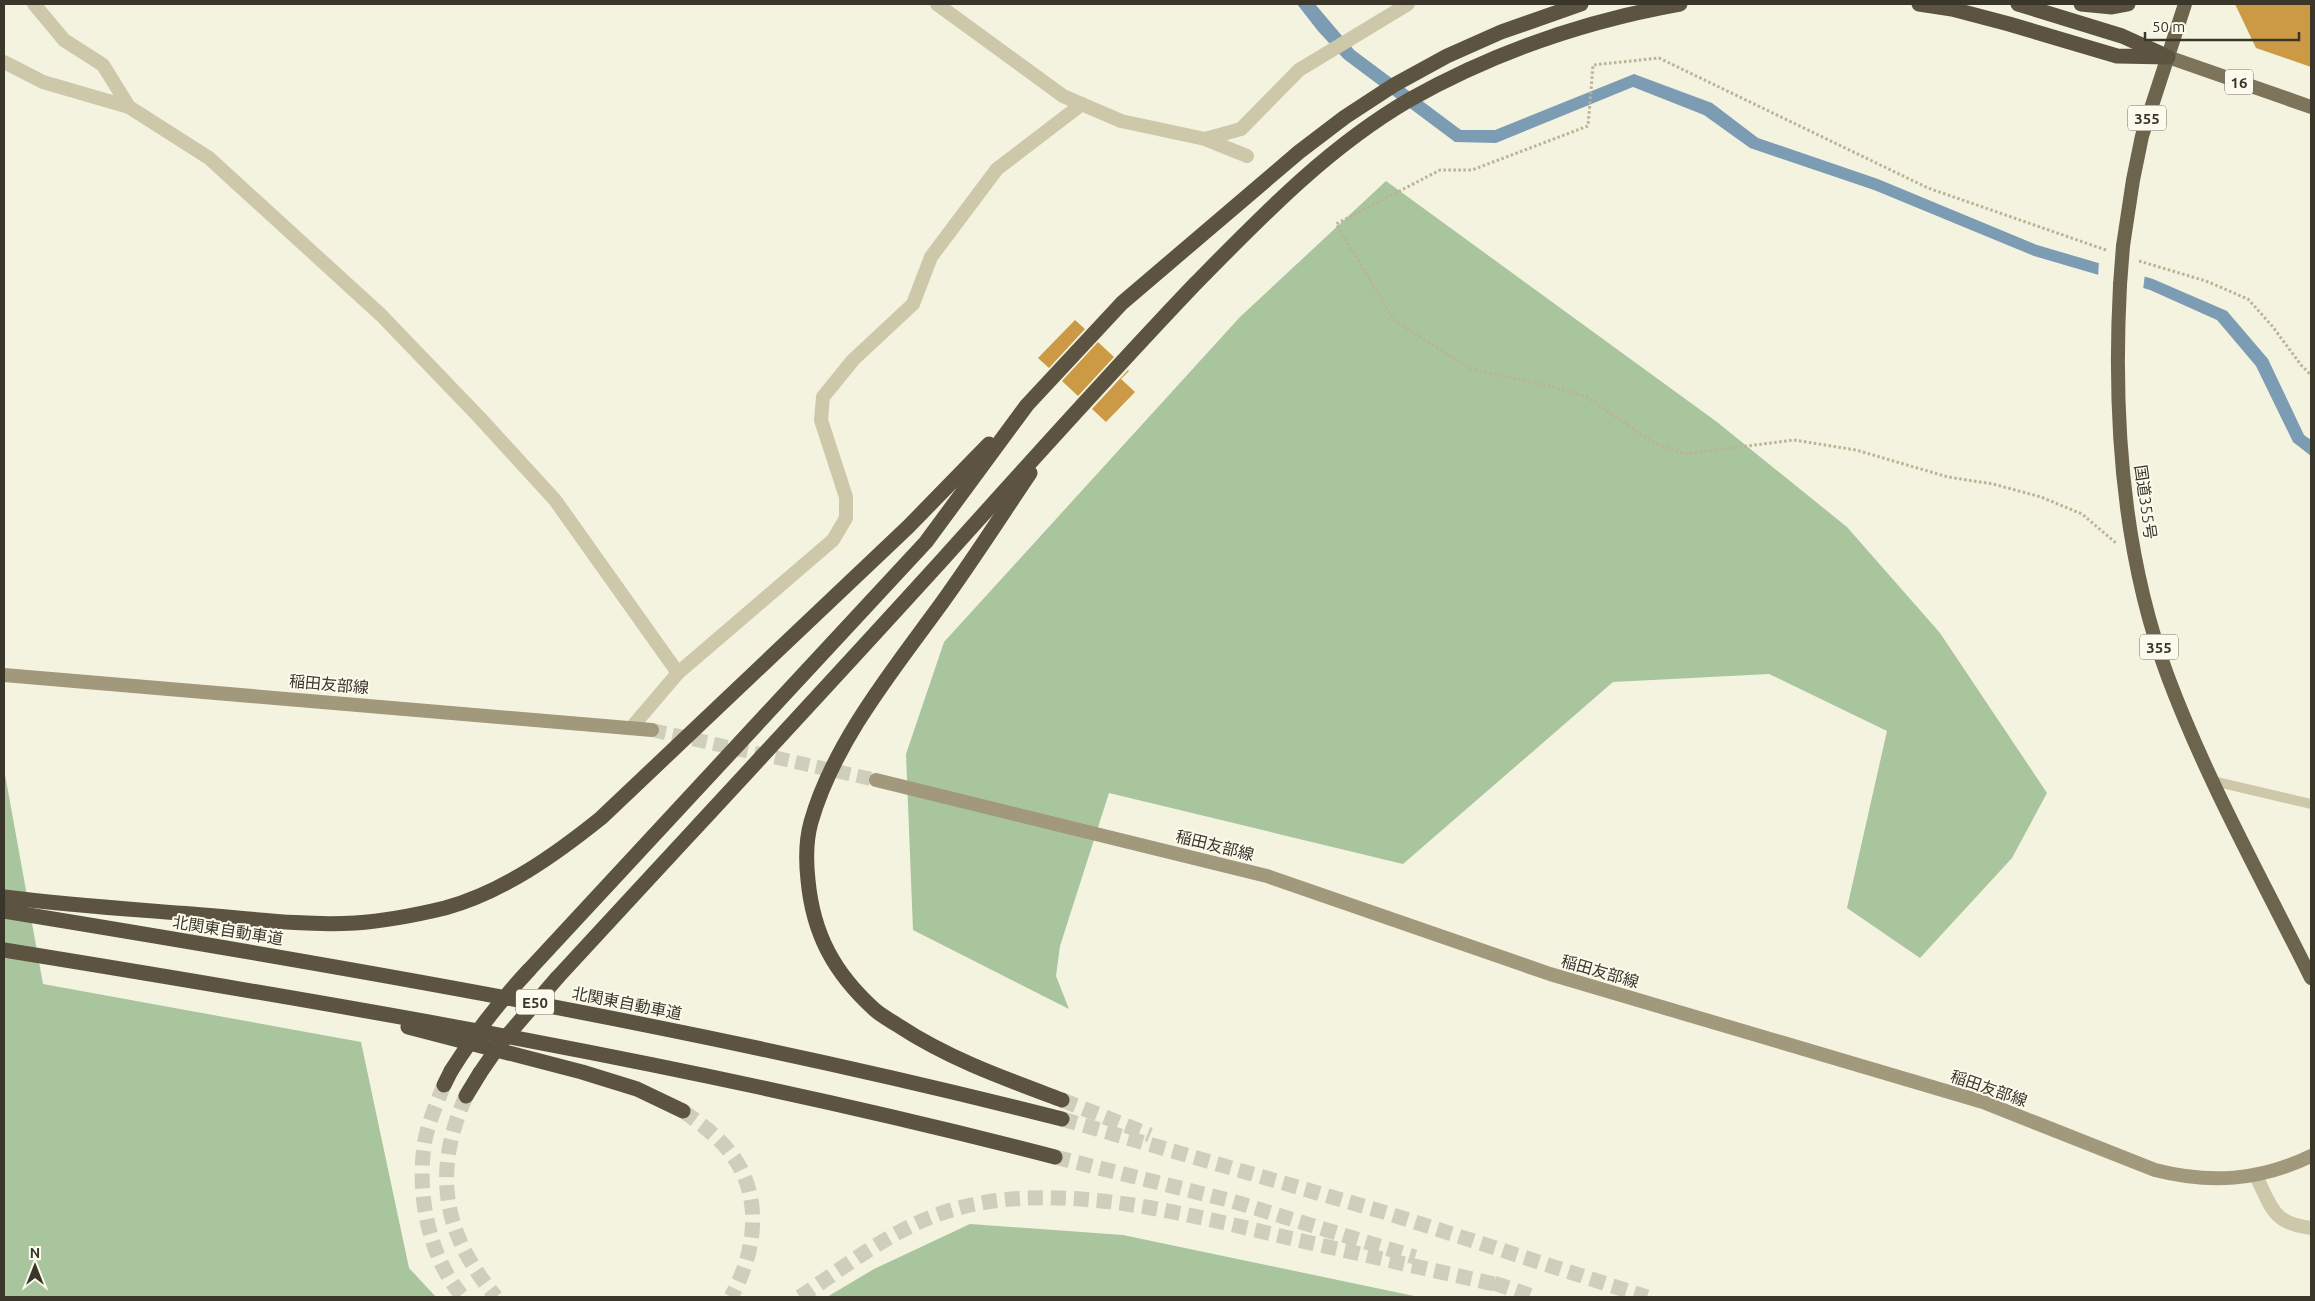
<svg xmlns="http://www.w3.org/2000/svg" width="2315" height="1301" viewBox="0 0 2315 1301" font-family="Ubuntu,'Noto Sans JP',sans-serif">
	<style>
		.green { fill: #a9c59e }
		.water { fill: #7c9cb3 }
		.pier { fill: #f4f3df }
		.building { fill: #cc9a45 }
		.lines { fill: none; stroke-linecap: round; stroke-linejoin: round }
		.secondary-tunnel { stroke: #cfcdbb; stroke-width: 14; stroke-dasharray: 14 7; stroke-linecap: butt }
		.motorway-tunnel { stroke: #cfcdbb; stroke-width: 15; stroke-dasharray: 15 8; stroke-linecap: butt }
		.path { stroke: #bab394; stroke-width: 3; stroke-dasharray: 2.5 2.5; stroke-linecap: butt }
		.service { stroke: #cec8aa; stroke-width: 10 }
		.minor { stroke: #cec8aa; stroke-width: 14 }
		.secondary { stroke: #a2987b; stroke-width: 14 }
		.primary { stroke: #7e745a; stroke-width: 14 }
		.trunk { stroke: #6d644e; stroke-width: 14 }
		.motorway { stroke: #5c5441; stroke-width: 15 }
		.trunk-bridge { stroke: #6d644e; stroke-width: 14 }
		.motorway-bridge { stroke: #5c5441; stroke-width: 15 }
		.labels { text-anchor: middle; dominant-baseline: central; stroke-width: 4; stroke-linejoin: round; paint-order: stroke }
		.shield { fill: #fbfaec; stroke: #757164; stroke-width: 1 }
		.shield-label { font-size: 15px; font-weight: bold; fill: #3b362a }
		.street-label { font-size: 16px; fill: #3b362a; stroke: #fbfaec }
	</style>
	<rect width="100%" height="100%" fill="#f4f3df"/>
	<g class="green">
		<path d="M1386 181 1717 422 1847 527 1940 633 2047 793 2012 858 1920 958 1847 908 1887 731 1769 674 1613 682 1403 864 1109 793 1060 946 1056 976 1069 1009 913 930 906 754 944 642 1240 317Z"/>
		<path d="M4 769 43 984 361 1042 409 1268 436 1297H4Z"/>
		<path d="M970 1224 1123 1235 1419 1297H827L874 1269Z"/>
	</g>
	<path class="water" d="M1297 4H1315L1354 50 1461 130H1495L1634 74 1712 103 1758 138 1878 179 2037 245 2153 279 2227 311 2268 359 2304 435 2311 440V456L2293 442 2256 366 2217 320 2150 290 2034 256 1874 190 1750 148 1704 115 1633 87 1496 143 1455 142 1344 59 1318 31Z"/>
	<path class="pier" d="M2099 261 2145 274 2143 290 2098 277Z"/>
	<g class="building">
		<path d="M2235 4H2311V67L2256 48Z"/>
		<path d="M1075 320 1085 329 1049 368 1038 358Z"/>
		<path d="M1098 342 1114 357 1078 396 1062 381Z"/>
		<path d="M1128 370 1129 371 1121 379 1135 392 1106 422 1092 409Z"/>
	</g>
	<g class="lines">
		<path class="secondary-tunnel" d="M652 730 876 780"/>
		<g class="motorway-tunnel">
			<path d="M444 1085C437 1102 429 1121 425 1140 416 1191 428 1257 463 1297"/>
			<path d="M466 1096C432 1173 443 1234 496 1297"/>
			<path d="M1062 1100 1150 1135"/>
			<path d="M683 1111C701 1124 719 1137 732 1155 764 1198 755 1254 731 1297"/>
			<path d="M1062 1119 1387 1213 1647 1297"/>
			<path d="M1055 1157 1232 1201 1415 1257"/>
			<path d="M1494 1283 1535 1297"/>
			<path d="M800 1297C844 1267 889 1232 939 1214 1046 1176 1182 1213 1289 1238 1360 1254 1432 1270 1503 1286"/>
		</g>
		<g class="path">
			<path d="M2106 250 1928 188 1659 58 1593 65 1588 126 1472 170H1440L1336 224 1394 320 1471 369 1549 386 1587 397 1652 442 1685 454 1794 440 1856 450 1948 477 1993 484 2041 497 2082 514 2116 543"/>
			<path d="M2139 261 2206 281 2248 299 2273 327 2301 365 2311 375"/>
		</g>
		<path class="service" d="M2213 781 2311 804"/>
		<g class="minor">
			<path d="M34 4 64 40 103 65 129 107"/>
			<path d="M937 4 1063 96 1121 121 1205 139 1247 156"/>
			<path d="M4 62 43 82 129 107 209 158 381 315 480 418 555 500 678 673"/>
			<path d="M1205 139 1241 129 1299 70 1408 4"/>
			<path d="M631 728 678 673 833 540 846 518V497L821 420 823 397 853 360 913 304 931 257 997 169 1082 104"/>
			<path d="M2256 1176C2272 1208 2272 1223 2311 1228"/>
		</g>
		<g class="secondary">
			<path d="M4 675 652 730"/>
			<path d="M876 780 1267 876 1550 974 1983 1102 2155 1170C2210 1184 2259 1181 2311 1156"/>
		</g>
		<path class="primary" d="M2168 57 2311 107"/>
		<g class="trunk">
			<path d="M2123 246 2133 180 2142 136 2185 4"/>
			<path d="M2120 285C2113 416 2122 554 2168 677 2207 781 2262 879 2311 978"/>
		</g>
		<g class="motorway">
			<path d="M1919 4 1952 9 2009 24 2117 56 2168 57"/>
			<path d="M2018 4 2122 36 2162 54"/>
			<path d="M2081 4 2112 7 2128 4"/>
			<path d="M1030 473C999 519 969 566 936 611 889 675 833 745 811 822 806 840 806 862 808 880 813 934 834 973 875 1010 882 1016 891 1021 899 1026 949 1059 1006 1079 1062 1100"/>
			<path d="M4 897C66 905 129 909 192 914 246 918 301 926 355 923 385 921 416 915 445 908 503 892 555 855 601 818L908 527 989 444"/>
			<path d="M4 911C359 969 713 1030 1062 1119"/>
			<path d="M4 950C356 1007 709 1067 1055 1157"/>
			<path d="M529 970 926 542 1027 405 1122 303 1299 152 1345 117 1394 85 1447 56 1501 32 1581 4"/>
			<path d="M557 978C686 838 816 699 944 558 1027 466 1110 373 1196 283 1262 216 1327 148 1409 100 1494 52 1585 21 1680 4"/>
			<path d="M408 1027 582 1072 637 1089 683 1111"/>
			<path d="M444 1085 451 1071"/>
			<path d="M466 1096 480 1073"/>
		</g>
		<path class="trunk-bridge" d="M2120 285 2123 246"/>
		<g class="motorway-bridge">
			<path d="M451 1071C474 1034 499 1002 529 970"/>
			<path d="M480 1073 500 1044 557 978"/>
		</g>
	</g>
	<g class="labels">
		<g class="shield">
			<rect x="2225" y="69.5" width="28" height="25" rx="4"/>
			<rect x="2128" y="105.5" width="38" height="25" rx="4"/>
			<rect x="2140" y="634.5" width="38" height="25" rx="4"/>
			<rect x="516" y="989.5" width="38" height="25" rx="4"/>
		</g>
		<g class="shield-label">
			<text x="2239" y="82">16</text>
			<text x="2147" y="118">355</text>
			<text x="2159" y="647">355</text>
			<text x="535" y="1002">E50</text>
		</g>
		<g class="street-label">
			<text transform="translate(2146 502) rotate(82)">国道355号</text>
			<text transform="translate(329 684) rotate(5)">稲田友部線</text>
			<text transform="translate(1215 845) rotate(14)">稲田友部線</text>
			<text transform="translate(228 930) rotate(9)">北関東自動車道</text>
			<text transform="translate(1600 971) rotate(16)">稲田友部線</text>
			<text transform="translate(627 1003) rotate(11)">北関東自動車道</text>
			<text transform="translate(1989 1088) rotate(19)">稲田友部線</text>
		</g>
	</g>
	<rect width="2315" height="1301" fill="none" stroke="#3b362a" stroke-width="10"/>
	<g transform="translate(35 1266)" stroke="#fbfaec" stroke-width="4" paint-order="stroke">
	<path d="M0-4L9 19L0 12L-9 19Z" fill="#3b362a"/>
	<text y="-8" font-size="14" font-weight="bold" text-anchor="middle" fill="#3b362a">N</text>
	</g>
	<path d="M2145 32v8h154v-8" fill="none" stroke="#3b362a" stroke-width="2.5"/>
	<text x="2152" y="32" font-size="15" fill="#3b362a" stroke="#fbfaec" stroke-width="4" paint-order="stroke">50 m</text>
</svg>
